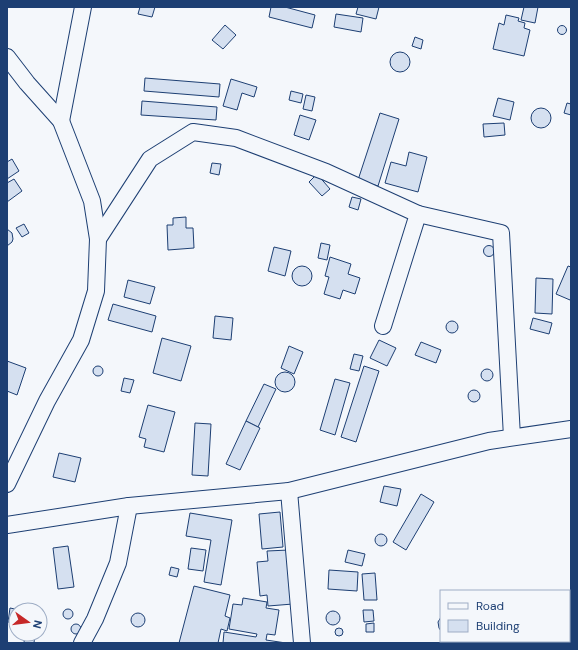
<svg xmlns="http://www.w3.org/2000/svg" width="578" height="650" viewBox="0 0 578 650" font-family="'DM Sans',sans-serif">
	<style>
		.building { fill: #d5e0f0; stroke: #1d3f73 }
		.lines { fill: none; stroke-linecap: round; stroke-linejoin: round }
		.street-casing { stroke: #1d3f73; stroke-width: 18 }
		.street { stroke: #f4f7fb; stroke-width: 16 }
	</style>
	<rect width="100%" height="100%" fill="#f4f7fb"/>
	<g class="building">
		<path d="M140 7H155L152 17 138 14Z"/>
		<path d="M271 7H285L315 15 312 28 269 17Z"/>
		<path d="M358 7H379L376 19 356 14Z"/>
		<path d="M524 7H538L535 23 521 20Z"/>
		<path d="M336 14 363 18 361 32 334 27Z"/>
		<path d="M506 15 519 18 518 21 525 23 524 28 530 30 524 56 493 49 499 23 504 25Z"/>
		<path d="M225 25 236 35 223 49 212 40Z"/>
		<circle cx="562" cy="30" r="4.5"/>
		<path d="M415 37 423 40 421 49 412 46Z"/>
		<circle cx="400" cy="62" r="10"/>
		<path d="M145 78 220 84 219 97 144 91Z"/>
		<path d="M231 79 257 87 254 97 242 93 237 110 223 106Z"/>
		<path d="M291 91 303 94 301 103 289 100Z"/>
		<path d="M306 95 315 97 312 111 303 109Z"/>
		<path d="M498 98 514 102 510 120 493 116Z"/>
		<path d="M142 101 217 107 216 120 141 115Z"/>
		<path d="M567 103 571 104V115L564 113Z"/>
		<circle cx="541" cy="118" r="10"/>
		<path d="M380 113 399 119 378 186 358 180Z"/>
		<path d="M300 115 316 120 309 140 294 135Z"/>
		<path d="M504 123 505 135 484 137 483 124Z"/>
		<path d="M409 152 427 157 418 192 385 183 391 162 406 166Z"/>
		<path d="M12 159 19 171 7 179V162Z"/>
		<path d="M212 163 221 164 219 175 210 173Z"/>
		<path d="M317 174 330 189 322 196 309 182Z"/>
		<path d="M14 179 22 191 7 202V183Z"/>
		<path d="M352 197 361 199 358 210 349 207Z"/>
		<path d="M186 217V228H193L194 248 168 250 167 225H173V218Z"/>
		<path d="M24 224 29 233 22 237 16 228Z"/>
		<path d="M7 229 12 233 13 239 12 242 7 246Z"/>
		<path d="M321 243 330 245 327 260 318 258Z"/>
		<circle cx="489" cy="251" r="5.5"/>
		<path d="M274 247 291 251 285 276 268 271Z"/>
		<path d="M330 257 351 264 348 274 360 278 355 294 343 290 340 299 324 294 329 277 325 276Z"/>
		<path d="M568 266 571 267V297L570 300 556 294Z"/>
		<circle cx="302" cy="276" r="10"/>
		<path d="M536 278 553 279 552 314 535 313Z"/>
		<path d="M128 280 155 287 150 304 124 297Z"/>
		<path d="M113 304 156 316 152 332 108 320Z"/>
		<path d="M215 316 233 318 231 340 213 338Z"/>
		<path d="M533 318 552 323 549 334 530 329Z"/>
		<circle cx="452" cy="327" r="6"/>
		<path d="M162 338 191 346 181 381 153 373Z"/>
		<path d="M379 340 396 348 387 366 370 358Z"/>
		<path d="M421 342 441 350 436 363 415 355Z"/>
		<path d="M289 346 303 352 294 374 281 368Z"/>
		<path d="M354 354 363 356 359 371 350 369Z"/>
		<path d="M7 361 26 368 17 395 7 391Z"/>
		<circle cx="98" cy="371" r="5"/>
		<path d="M364 366 379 371 356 442 341 437Z"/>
		<circle cx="487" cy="375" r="6"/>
		<circle cx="285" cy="382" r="10"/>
		<path d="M124 378 134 380 130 393 121 391Z"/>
		<path d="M335 379 350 383 335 435 320 430Z"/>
		<path d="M264 384 276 389 258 427 246 421Z"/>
		<circle cx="474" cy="396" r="6"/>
		<path d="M148 405 175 412 164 452 144 447 146 439 139 437Z"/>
		<path d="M246 421 260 428 240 470 226 464Z"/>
		<path d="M195 423 211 424 208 476 192 475Z"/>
		<path d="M59 453 81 458 75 482 53 477Z"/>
		<path d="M384 486 401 489 397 506 380 502Z"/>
		<path d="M421 494 434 502 406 550 393 542Z"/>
		<path d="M280 512 283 547 262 549 259 514Z"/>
		<path d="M190 513 232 520 221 585 204 582 211 540 186 536Z"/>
		<circle cx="381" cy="540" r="6"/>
		<path d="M68 546 74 587 58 589 53 548Z"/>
		<path d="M191 548 206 550 203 571 188 569Z"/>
		<path d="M289 550 293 604 268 606 267 595 260 596 257 562 268 561 267 551Z"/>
		<path d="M348 550 365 554 362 566 345 562Z"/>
		<path d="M171 567 179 569 177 577 169 575Z"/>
		<path d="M329 570 358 572 357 591 328 589Z"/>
		<path d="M375 573 377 600H364L362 574Z"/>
		<path d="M194 586 230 595 225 616 230 618 227 631 221 629 218 643H179Z"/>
		<path d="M243 598 267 602 266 608 279 610 275 635 267 634 266 640 286 643H223L224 632 256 637 257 634 229 629 233 604 242 605Z"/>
		<path d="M10 608 20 610H16V623L8 622Z"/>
		<circle cx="68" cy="614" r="5"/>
		<path d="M363 610H373L374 621 364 622Z"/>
		<circle cx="333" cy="618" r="7"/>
		<circle cx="138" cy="620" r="7"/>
		<path d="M441 617V631L439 628 438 622Z"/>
		<path d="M374 623V632H366V624Z"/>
		<circle cx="76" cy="629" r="5"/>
		<circle cx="339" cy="632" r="4"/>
		<path d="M25 634H35L34 643H24Z"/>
	</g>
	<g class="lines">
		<defs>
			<g id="street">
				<path d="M7 57 27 83 61 121 92 201 98 239 96 291 81 340 47 401 7 484"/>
				<path d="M61 121 83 7"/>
				<path d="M418 214 501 233 512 437"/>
				<path d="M98 239 150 159 193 132 236 138 326 172 418 214 383 326"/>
				<path d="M289 491 302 643"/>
				<path d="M7 525 129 506 289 491 489 441 571 429"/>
				<path d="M82 643 95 619 118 563 129 506"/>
			</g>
		</defs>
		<use href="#street" class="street-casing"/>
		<use href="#street" class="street"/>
	</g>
	<rect width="578" height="650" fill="none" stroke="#1d3f73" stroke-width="16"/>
	<rect x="440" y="590" width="130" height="52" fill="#f4f7fb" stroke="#9eadc5"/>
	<rect x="448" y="603" width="20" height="6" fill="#f4f7fb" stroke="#9eadc5"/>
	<text x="476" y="610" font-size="12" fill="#1d3f73">Road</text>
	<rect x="448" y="620" width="20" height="12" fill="#d5e0f0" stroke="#9eadc5"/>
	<text x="476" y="630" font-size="12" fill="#1d3f73">Building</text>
	<g transform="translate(28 622) rotate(104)"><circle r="19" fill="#f4f7fb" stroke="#9eadc5"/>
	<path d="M0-3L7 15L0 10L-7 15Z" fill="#c62828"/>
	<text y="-6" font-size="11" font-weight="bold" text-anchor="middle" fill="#1d3f73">N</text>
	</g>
</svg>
